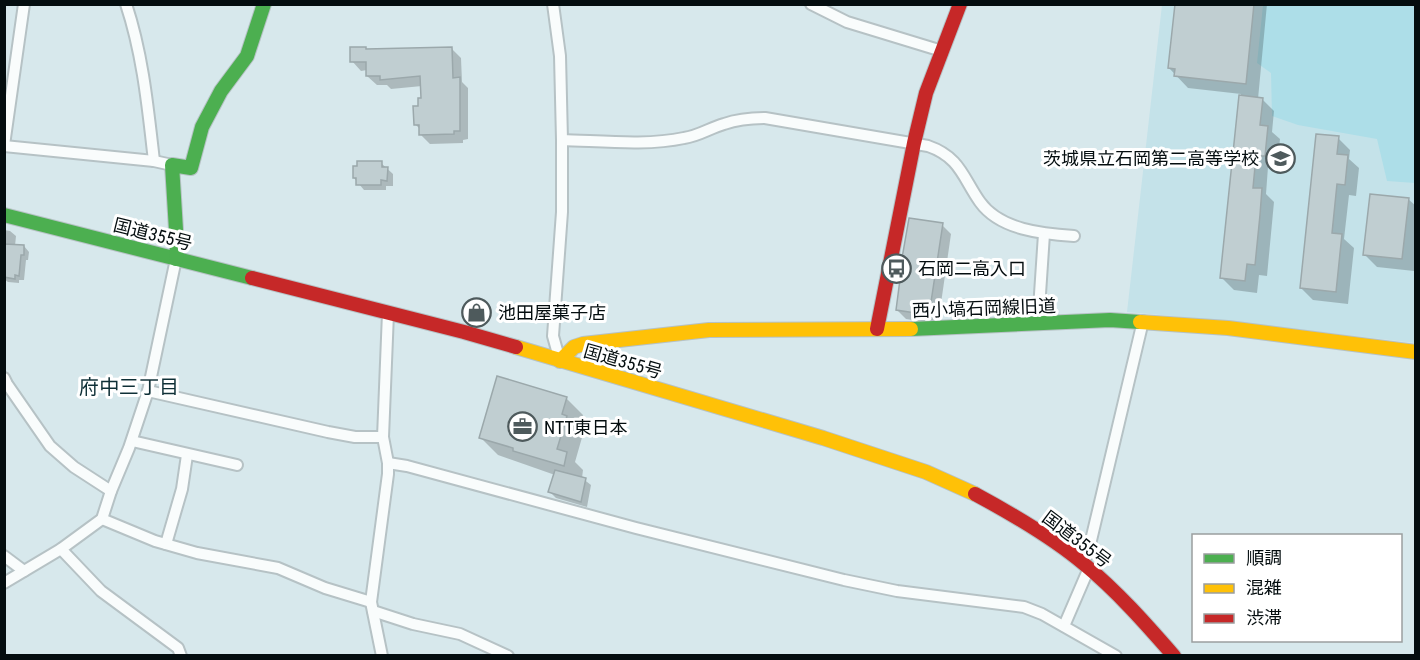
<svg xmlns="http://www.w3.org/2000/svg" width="1420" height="660" viewBox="0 0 1420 660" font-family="'Roboto Condensed','Noto Sans JP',sans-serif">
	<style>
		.built { fill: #c4e2e9 }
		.green { fill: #addee8 }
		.shadow { fill: #0003 }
		.building { fill: #c0ced1; stroke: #9ba8ab; stroke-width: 1.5 }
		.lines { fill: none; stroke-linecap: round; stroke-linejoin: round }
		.street-casing { stroke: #b6c2c5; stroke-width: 14 }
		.fast-casing { stroke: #b6c2c5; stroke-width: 16 }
		.slow-casing { stroke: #b6c2c5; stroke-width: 16 }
		.jam-casing { stroke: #b6c2c5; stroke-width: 16 }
		.street { stroke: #f9fcfc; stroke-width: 10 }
		.fast { stroke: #4caf50; stroke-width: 14 }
		.slow { stroke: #ffc107; stroke-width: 14 }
		.jam { stroke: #c62828; stroke-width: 14 }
		.labels { text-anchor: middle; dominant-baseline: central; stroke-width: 6; stroke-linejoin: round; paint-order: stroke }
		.poi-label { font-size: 18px; fill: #040d0f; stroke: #fff; text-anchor: start }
		.street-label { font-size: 18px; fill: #040d0f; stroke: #fff }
		.neighbourhood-label { font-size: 20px; fill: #0f3037; stroke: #fff }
	</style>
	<rect width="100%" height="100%" fill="#d7e8ec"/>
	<path class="built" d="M1162 5H1415V343L1218 320 1127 312Z"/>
	<path class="green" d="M1263 5H1415V183L1387 181 1377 139 1298 125 1272 116 1271 73 1257 63Z"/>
	<g class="shadow">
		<path d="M1177 4H1267L1258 99H1262L1274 111 1272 132 1280 139 1277 168 1268 167 1266 194 1274 202 1267 276 1259 275 1257 293 1234 290 1222 278 1241 94 1188 88 1169 68Z"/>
		<path d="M452 49 461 58 462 82 468 88V139L463 140V143L430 144 421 135V130L415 124 422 99V86L391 89 387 85H377L367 76V70L361 71 352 61 367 50Z"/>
		<path d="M1338 138 1350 150 1349 159 1359 168 1356 196 1349 195 1344 239 1354 248 1348 304 1313 300 1301 288Z"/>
		<path d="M381 163 393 174V186H386V190H364L354 178 358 168Z"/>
		<path d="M1408 199 1416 206 1414 271 1377 267 1365 255Z"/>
		<path d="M942 225 951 234 938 324 906 319 897 310Z"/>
		<path d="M4 230 10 231 16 236 15 246H24L29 252 28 260H26L24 280H19V283L8 282 4 279Z"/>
		<path d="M566 398 583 415 579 430 583 434 575 462 583 470 582 478 591 485 587 507 556 498 550 492 555 475 498 455 481 438Z"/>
	</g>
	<g class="building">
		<path d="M1175 4H1254L1246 84 1174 76 1175 69 1168 68Z"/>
		<path d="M350 47H366V49L452 47 453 78 460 77V131H454V134L419 135V125H414L413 106H418V98H421L420 76 380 80V76H366V62H350Z"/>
		<path d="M1239 95 1263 98 1260 125 1268 126 1265 156H1256L1253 188H1262L1260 215 1255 265 1247 264 1245 281 1220 278Z"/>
		<path d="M1316 134 1339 136 1337 154 1348 155 1345 185 1337 184 1332 233 1342 234 1336 292 1300 288Z"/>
		<path d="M357 161H382V167H388L387 181 381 180V185H356V178H353V166H357Z"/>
		<path d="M1370 194 1409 198 1402 259 1363 255Z"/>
		<path d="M909 218 943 223 929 315 896 310 902 264H901Z"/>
		<path d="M4 244 24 245V255H21L19 276 15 275V279L4 277Z"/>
		<path d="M497 376 567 397 562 414 567 416 557 449 567 452 564 466 513 451V448L479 438Z"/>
		<path d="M555 470 586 478 581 502 548 492Z"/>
	</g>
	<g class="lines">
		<defs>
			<g id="street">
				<path d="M126 4C143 55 148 109 154 161"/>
				<path d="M553 4 560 56 562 140V212L553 336 560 361"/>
				<path d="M811 4 847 22 942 51"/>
				<path d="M562 140C601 141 647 146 684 138 699 136 710 128 724 124 738 119 751 118 765 118L928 146C960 157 963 178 980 202 1000 230 1043 234 1074 236"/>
				<path d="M4 145 24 4"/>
				<path d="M4 146 154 161 172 165"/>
				<path d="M1038 324 1044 234"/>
				<path d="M4 378 7 384 50 446 74 467 111 491"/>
				<path d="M148 391 328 432 355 437H383"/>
				<path d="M132 441 237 465"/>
				<path d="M388 463 407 466 636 528 844 580 897 591 1024 607 1042 614 1116 656"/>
				<path d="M102 519 155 541 197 553 278 568 325 588 371 602"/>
				<path d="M166 544 182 489 187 455"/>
				<path d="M61 549 101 591 178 648 181 656"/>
				<path d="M4 556 24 571"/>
				<path d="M1083 563 1088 553 1143 321"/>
				<path d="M4 583 61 549 102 519 111 491 129 448 148 391 176 259"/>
				<path d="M373 611 413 624 460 634 508 656"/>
				<path d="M1064 626 1089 568"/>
				<path d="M382 656 371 602 388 474V463L383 437 388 313"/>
			</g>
			<g id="fast">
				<path d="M4 215 252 278"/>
				<path d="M176 259 177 246 172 165 191 168 202 127 221 91 247 56 264 4"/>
				<path d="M911 329 1110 320 1140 322"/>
			</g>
			<g id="slow">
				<path d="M1140 322 1228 328 1416 352"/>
				<path d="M516 347 823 438 926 472 975 494"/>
				<path d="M560 361 574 347 583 344 709 330 911 329"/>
			</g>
			<g id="jam">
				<path d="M252 278 464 332 516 347"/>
				<path d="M877 329 914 143 926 93 960 4"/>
				<path d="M975 494C1012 514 1052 537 1084 564 1117 591 1146 624 1174 656"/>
			</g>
		</defs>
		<use href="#street" class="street-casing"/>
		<use href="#fast" class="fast-casing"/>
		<use href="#slow" class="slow-casing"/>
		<use href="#jam" class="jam-casing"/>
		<use href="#street" class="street"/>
		<use href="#fast" class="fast"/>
		<use href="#slow" class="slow"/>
		<use href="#jam" class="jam"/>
	</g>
	<defs>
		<symbol id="school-ring" viewBox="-11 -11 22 22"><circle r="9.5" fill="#fff" stroke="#4e5a5c" stroke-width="1.5"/><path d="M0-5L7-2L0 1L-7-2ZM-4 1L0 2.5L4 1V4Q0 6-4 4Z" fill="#4e5a5c"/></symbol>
		<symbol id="bus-ring" viewBox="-11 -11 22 22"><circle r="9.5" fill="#fff" stroke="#4e5a5c" stroke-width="1.5"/><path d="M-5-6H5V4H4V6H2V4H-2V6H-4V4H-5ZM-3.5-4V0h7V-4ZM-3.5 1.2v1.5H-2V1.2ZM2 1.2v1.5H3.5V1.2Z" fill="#4e5a5c"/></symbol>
		<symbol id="shop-ring" viewBox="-11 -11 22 22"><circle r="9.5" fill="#fff" stroke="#4e5a5c" stroke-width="1.5"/><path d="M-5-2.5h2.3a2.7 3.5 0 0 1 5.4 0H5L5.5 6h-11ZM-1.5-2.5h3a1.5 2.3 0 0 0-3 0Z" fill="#4e5a5c"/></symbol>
		<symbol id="office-ring" viewBox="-11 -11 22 22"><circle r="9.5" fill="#fff" stroke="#4e5a5c" stroke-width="1.5"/><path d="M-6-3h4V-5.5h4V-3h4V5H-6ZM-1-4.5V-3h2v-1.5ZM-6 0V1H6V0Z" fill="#4e5a5c"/></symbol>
	</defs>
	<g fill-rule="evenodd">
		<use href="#school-ring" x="1264" y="142" width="33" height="33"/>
		<use href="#bus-ring" x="880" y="252" width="33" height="33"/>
		<use href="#shop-ring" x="460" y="296" width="33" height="33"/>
		<use href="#office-ring" x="506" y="410" width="33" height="33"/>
	</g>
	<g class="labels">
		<g class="poi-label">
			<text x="1259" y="158" text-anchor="end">茨城県立石岡第二高等学校</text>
			<text x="918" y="268">石岡二高入口</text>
			<text x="498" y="312">池田屋菓子店</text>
			<text x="544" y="427">NTT東日本</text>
		</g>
		<g class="street-label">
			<text transform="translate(153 234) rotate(14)">国道355号</text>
			<text transform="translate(984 308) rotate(-2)">西小塙石岡線旧道</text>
			<text transform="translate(623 361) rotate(16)">国道355号</text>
			<text transform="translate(1077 539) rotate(37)">国道355号</text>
		</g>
		<g class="neighbourhood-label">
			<text x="129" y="387">府中三丁目</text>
		</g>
	</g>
	<rect width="1420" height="660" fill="none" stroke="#040d0f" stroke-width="12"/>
	<rect x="1192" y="534" width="210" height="108" fill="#ffffff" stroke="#9b9e9f" stroke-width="1.5"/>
	<rect x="1204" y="554" width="30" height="9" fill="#4caf50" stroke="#9b9e9f" stroke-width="1.5"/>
	<text x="1246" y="564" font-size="18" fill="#040d0f">順調</text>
	<rect x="1204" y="584" width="30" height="9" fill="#ffc107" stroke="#9b9e9f" stroke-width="1.5"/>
	<text x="1246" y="594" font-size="18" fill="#040d0f">混雑</text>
	<rect x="1204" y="614" width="30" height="9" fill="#c62828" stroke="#9b9e9f" stroke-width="1.5"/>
	<text x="1246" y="624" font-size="18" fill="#040d0f">渋滞</text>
</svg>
